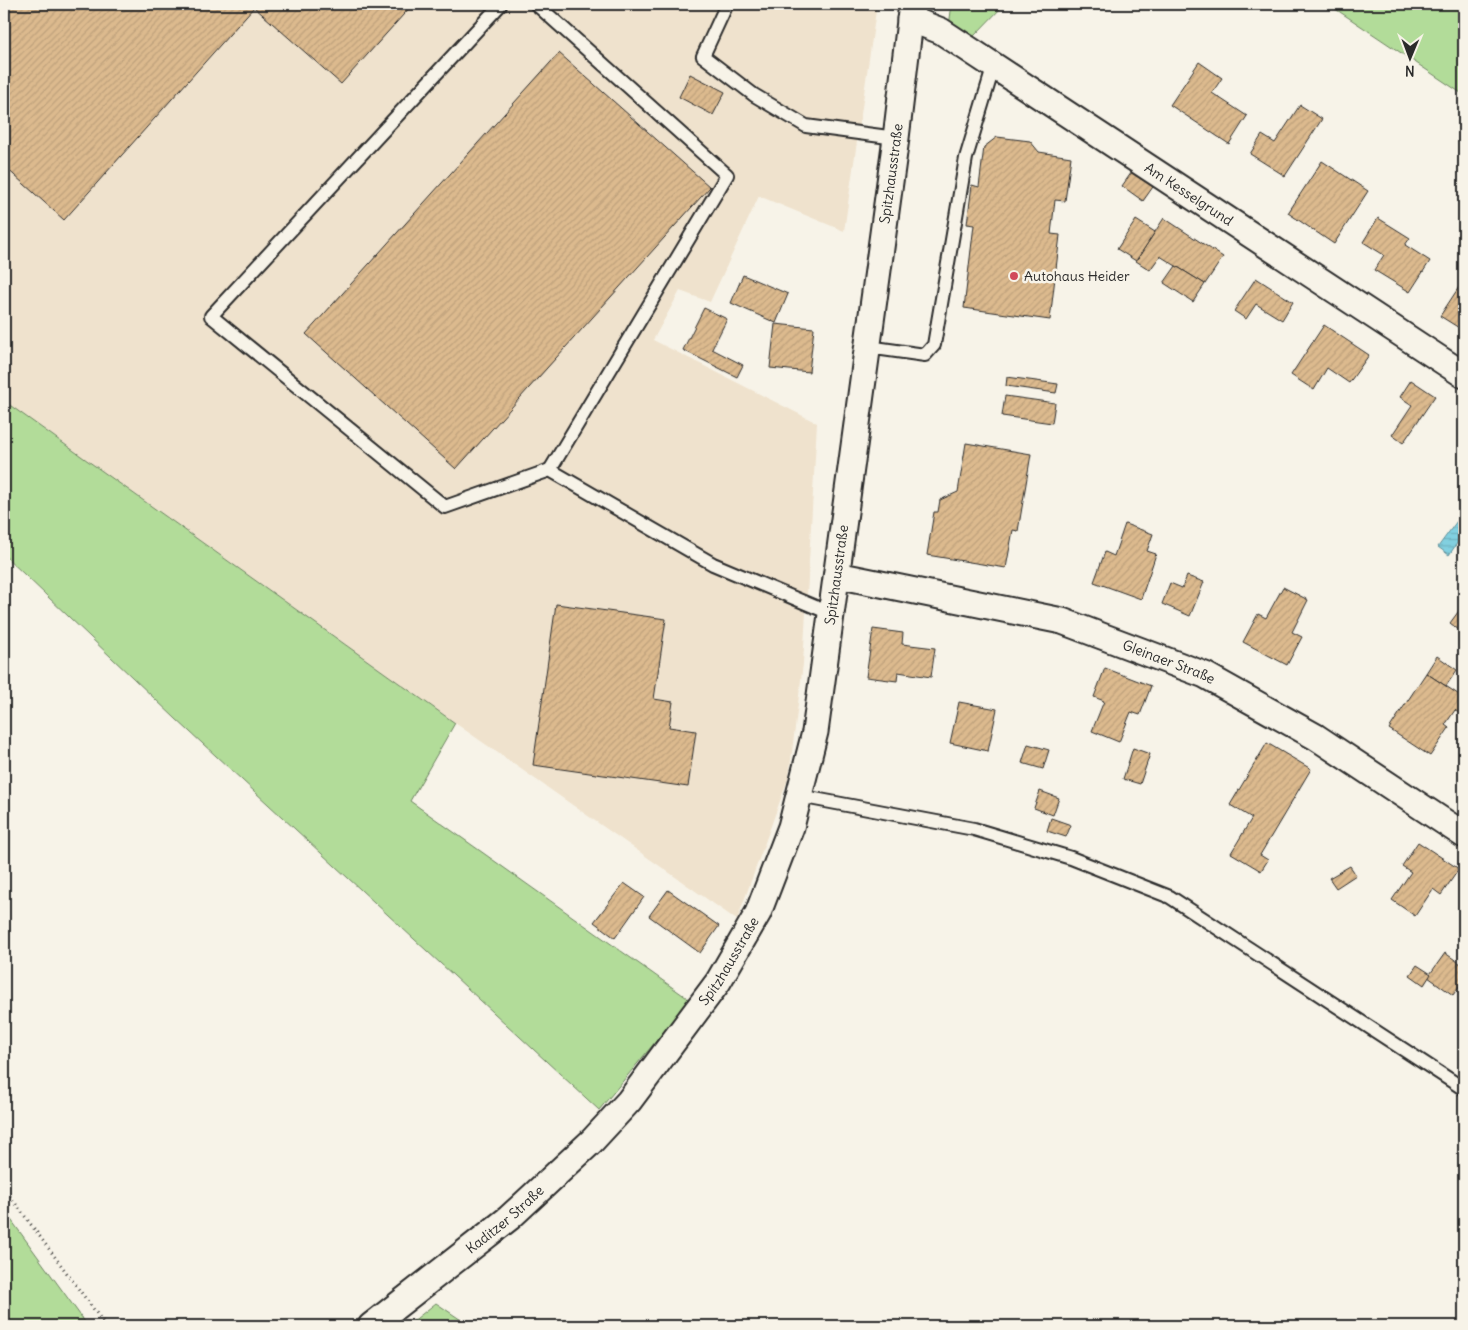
<svg xmlns="http://www.w3.org/2000/svg" width="1468" height="1330" viewBox="0 0 1468 1330" font-family="Delius,sans-serif">
	<style>
		.built { fill: #efe2cd }
		.grass { fill: #b2dc99; stroke: #6e8462 }
		.water { fill: url(#water-rules); stroke: #5f8e98 }
		.building { fill: url(#building-hatch); stroke: #2b2b2b }
		.lines { fill: none; stroke-linecap: round; stroke-linejoin: round }
		.service-casing { stroke: #2b2b2b; stroke-width: 16 }
		.minor-casing { stroke: #2b2b2b; stroke-width: 29 }
		.path { stroke: #2b2b2b; stroke-width: 3; stroke-dasharray: 1 4; stroke-linecap: butt }
		.service { stroke: #f7f3e8; stroke-width: 12 }
		.minor { stroke: #f7f3e8; stroke-width: 25 }
		.poi-dot { fill: #d1495b; stroke: #f7f3e8; stroke-width: 2 }
		.labels { text-anchor: middle; dominant-baseline: central; stroke-width: 5; stroke-linejoin: round; paint-order: stroke }
		.street-label { font-size: 14px; fill: #2b2b2b; stroke: #f7f3e8 }
		.poi-label { font-size: 14px; fill: #2b2b2b; stroke: #f7f3e8; text-anchor: start }
	</style>
	<defs>
		<pattern id="water-rules" width="6" height="5" patternUnits="userSpaceOnUse" patternTransform="scale(1.25)"><rect width="6" height="5" fill="#82d0e0"/><path d="M0 2.5h6" fill="none" stroke="#70b3c0"/></pattern>
		<pattern id="building-hatch" width="6" height="6" patternUnits="userSpaceOnUse" patternTransform="scale(1.25)"><rect width="6" height="6" fill="#dcba8e"/><path d="M-1 1l2-2M0 6l6-6M5 7l2-2" fill="none" stroke="#bda07b"/></pattern>
	</defs>
	<rect width="100%" height="100%" fill="#f7f3e8"/>
	<filter id="ink" filterUnits="userSpaceOnUse"><feTurbulence type="fractalNoise" baseFrequency=".02" numOctaves="2"/><feDisplacementMap in="SourceGraphic" scale="10" xChannelSelector="R" yChannelSelector="G"/><feConvolveMatrix kernelMatrix="1 2 1 2 8 2 1 2 1" color-interpolation-filters="sRGB"/></filter>
	<g filter="url(#ink)">
		<path class="built" d="M4 4H877L844 231 759 196 710 302 680 291 653 340 817 423 803 664 789 776 737 920 455 723 4 401Z"/>
		<g class="grass">
			<path d="M952 4H1005L973 37 949 26Z"/>
			<path d="M1328 4H1459L1464 7V95Z"/>
			<path d="M4 401 455 723 410 801 690 1000 599 1110 176 719 4 555Z"/>
			<path d="M4 1210 88 1326H4Z"/>
			<path d="M436 1303 470 1326H407Z"/>
		</g>
		<path class="water" d="M1457 521 1464 527V533L1449 555 1438 547Z"/>
		<g class="building">
			<path d="M4 4H413L341 84 254 7 64 220 4 166Z"/>
			<path d="M559 53 710 187 456 469 306 334Z"/>
			<path d="M1199 62 1222 78 1212 93 1247 116 1229 144 1170 105Z"/>
			<path d="M690 74 725 92 713 115 679 97Z"/>
			<path d="M1300 105 1322 119 1285 176 1250 154 1262 135 1275 143Z"/>
			<path d="M997 137 1030 141 1039 152 1071 157 1065 201 1055 200 1051 234 1060 235 1050 320 964 308 974 225 967 224 972 185 979 187 984 147Z"/>
			<path d="M1322 161 1368 191 1334 244 1288 213Z"/>
			<path d="M1134 169 1155 184 1143 201 1122 186Z"/>
			<path d="M1164 218 1223 257 1205 284 1160 256 1150 270 1136 261Z"/>
			<path d="M1378 218 1410 238 1405 245 1430 261 1410 292 1374 270 1384 255 1363 242Z"/>
			<path d="M1136 220 1155 232 1136 261 1117 249Z"/>
			<path d="M1176 266 1205 284 1193 302 1164 283Z"/>
			<path d="M743 275 788 294 776 323 731 303Z"/>
			<path d="M1256 278 1293 302 1282 320 1256 304 1246 319 1234 311Z"/>
			<path d="M1459 287 1464 290V331L1440 316Z"/>
			<path d="M704 308 727 319 712 349 743 365 737 377 683 350Z"/>
			<path d="M775 324 814 328 809 372 770 368Z"/>
			<path d="M1324 325 1369 355 1349 383 1327 368 1314 390 1291 375Z"/>
			<path d="M1007 377 1058 384 1056 393 1006 386Z"/>
			<path d="M1411 380 1435 396 1403 443 1392 435 1412 405 1400 397Z"/>
			<path d="M1005 396 1055 403 1052 423 1002 416Z"/>
			<path d="M966 443 1031 454 1018 531 1013 530 1006 568 927 555 934 512H938L940 500 958 492Z"/>
			<path d="M1125 524 1153 534 1147 551 1156 554 1141 599 1094 582 1105 552 1114 556Z"/>
			<path d="M1187 576 1204 582 1190 616 1162 604 1170 583 1182 588Z"/>
			<path d="M1283 587 1308 600 1292 632 1302 637 1287 665 1243 642 1258 614 1266 618Z"/>
			<path d="M556 604 666 619 654 699 673 702 669 727 696 731 688 787 533 765Z"/>
			<path d="M1464 604V634L1450 623Z"/>
			<path d="M873 629 903 633 902 644 935 648 931 677 898 672 897 681 866 677Z"/>
			<path d="M1437 656 1457 670 1446 686 1426 673Z"/>
			<path d="M1105 668 1151 686 1140 715 1131 712 1119 742 1092 731 1104 701 1094 697Z"/>
			<path d="M1426 673 1464 698V708L1460 714 1455 710 1445 725 1449 728 1430 756 1389 729Z"/>
			<path d="M959 702 997 709 988 751 950 743Z"/>
			<path d="M1267 743 1311 769 1260 855 1268 860 1261 871 1231 853 1252 818 1230 805Z"/>
			<path d="M1028 744 1049 750 1043 769 1022 763Z"/>
			<path d="M1133 748 1150 754 1140 784 1123 779Z"/>
			<path d="M1040 791 1059 798 1053 815 1034 808Z"/>
			<path d="M1051 818 1071 825 1066 837 1047 831Z"/>
			<path d="M1418 842 1459 869 1441 895 1433 889 1415 916 1392 900 1411 872 1402 866Z"/>
			<path d="M1350 866 1356 875 1336 888 1329 878Z"/>
			<path d="M624 883 644 897 615 938 594 922Z"/>
			<path d="M668 890 719 926 700 953 649 916Z"/>
			<path d="M1445 953 1464 966V979L1453 995 1428 977Z"/>
			<path d="M1417 965 1431 974 1424 985 1410 975Z"/>
		</g>
		<g class="lines">
			<defs>
				<g id="service">
					<path d="M501 4 211 316 445 507 550 470 713 564 832 614"/>
					<path d="M536 4 727 175 550 470"/>
					<path d="M727 4 703 56 754 95 806 126 896 138"/>
					<path d="M868 347 925 355 934 345 966 158 994 65"/>
					<path d="M799 796 974 829 1071 858 1170 897 1464 1089"/>
				</g>
				<g id="minor">
					<path id="s1" d="M910 19 941 31 1464 375"/>
					<path id="s2" d="M837 575 1062 621 1205 675 1316 737 1464 835"/>
					<path id="s3" d="M371 1326 509 1218 592 1141 629 1101 718 982 758 913 791 827 815 732 896 138 912 4"/>
				</g>
			</defs>
			<use href="#service" class="service-casing"/>
			<use href="#minor" class="minor-casing"/>
			<path class="path" d="M4 1188 106 1326"/>
			<use href="#service" class="service"/>
			<use href="#minor" class="minor"/>
		</g>
	</g>
	<circle class="poi-dot" cx="1014" cy="276" r="5"/>
	<g class="labels">
		<g class="street-label">
			<text stroke="none"><textPath href="#s3" startOffset="1325">Spitzhausstraße</textPath></text>
			<text stroke="none"><textPath href="#s1" startOffset="330">Am Kesselgrund</textPath></text>
			<text stroke="none"><textPath href="#s3" startOffset="920">Spitzhausstraße</textPath></text>
			<text stroke="none"><textPath href="#s2" startOffset="344">Gleinaer Straße</textPath></text>
			<text stroke="none"><textPath href="#s3" startOffset="515">Spitzhausstraße</textPath></text>
			<text stroke="none"><textPath href="#s3" startOffset="171">Kaditzer Straße</textPath></text>
		</g>
		<g class="poi-label">
			<text x="1024" y="276">Autohaus Heider</text>
		</g>
	</g>
	<rect width="1468" height="1330" fill="none" stroke="#f7f3e8" stroke-width="20"/>
	<rect x="10" y="10" width="1448" height="1310" fill="none" stroke="#2b2b2b" stroke-width="2" filter="url(#ink)"/>
	<g transform="translate(1410 58) rotate(181)" stroke="#f7f3e8" stroke-width="4" paint-order="stroke">
	<path d="M0-4L9 19L0 12L-9 19Z" fill="#2b2b2b"/>
	<text y="-8" font-size="14" font-weight="bold" text-anchor="middle" fill="#2b2b2b">N</text>
	</g>
</svg>
